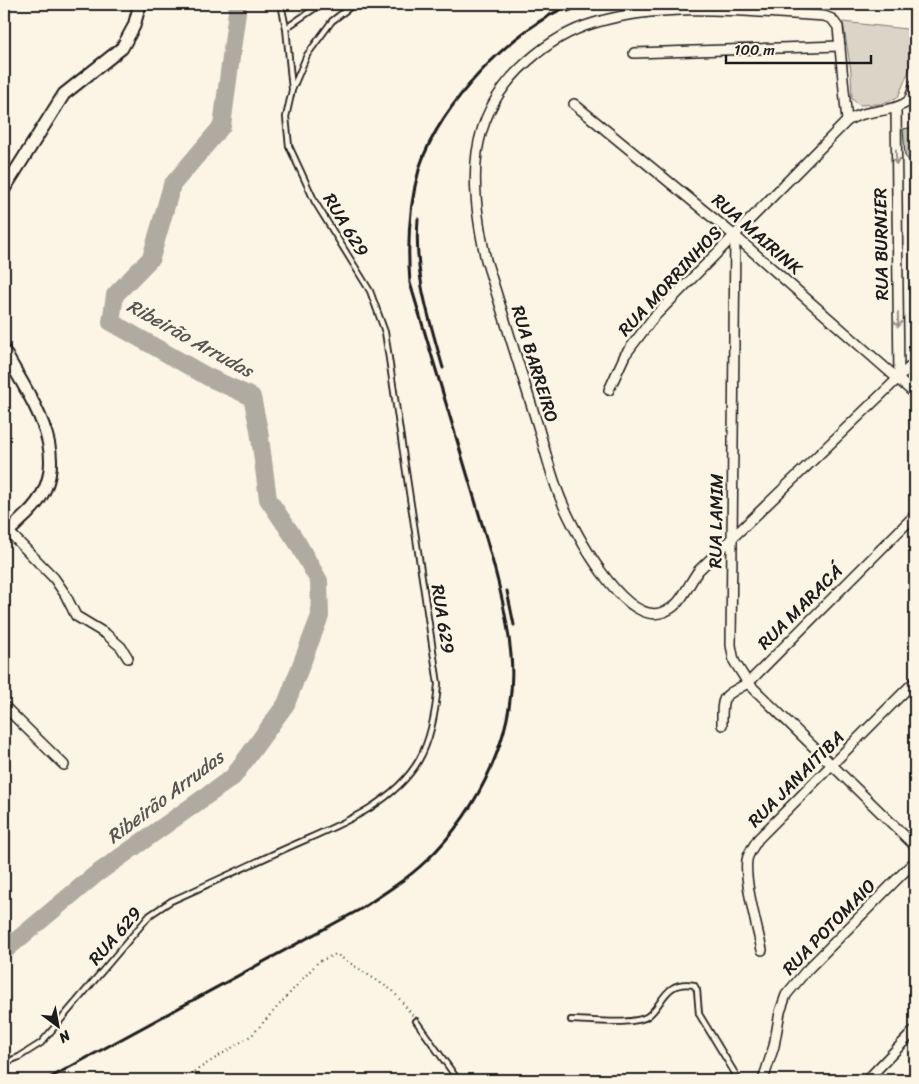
<svg xmlns="http://www.w3.org/2000/svg" width="919" height="1084" viewBox="0 0 919 1084" font-family="Sriracha,sans-serif">
	<style>
		.green { fill: #dbd5c8; stroke: #7c7872 }
		.lines { fill: none; stroke-linecap: round; stroke-linejoin: round }
		.river { stroke: #b0aba1; stroke-width: 18 }
		.building { fill: #c4c0b3; stroke: #1c1c1c }
		.service-casing { stroke: #1c1c1c; stroke-width: 8 }
		.minor-casing { stroke: #1c1c1c; stroke-width: 12 }
		.tertiary-casing { stroke: #1c1c1c; stroke-width: 15 }
		.path { stroke: #1c1c1c; stroke-width: 2; stroke-dasharray: 1 4; stroke-linecap: butt }
		.service { stroke: #fcf5e5; stroke-width: 4.5 }
		.minor { stroke: #fcf5e5; stroke-width: 9 }
		.tertiary { stroke: #fcf5e5; stroke-width: 11 }
		.rail { stroke: #1c1c1c; stroke-width: 3 }
		.oneway { stroke: #97938b }
		.labels { text-anchor: middle; dominant-baseline: central; stroke-width: 5; stroke-linejoin: round; paint-order: stroke }
		.street-label { font-size: 18px; fill: #1c1c1c; stroke: #fcf5e5 }
		.water-label { font-size: 19px; font-style: italic; fill: #575551; stroke: #fcf5e5 }
	</style>
	<rect width="100%" height="100%" fill="#fcf5e5"/>
	<filter id="ink" filterUnits="userSpaceOnUse"><feTurbulence type="fractalNoise" baseFrequency=".02" numOctaves="2"/><feDisplacementMap in="SourceGraphic" scale="10" xChannelSelector="R" yChannelSelector="G"/><feConvolveMatrix kernelMatrix="1 2 1 2 8 2 1 2 1" color-interpolation-filters="sRGB"/></filter>
	<g filter="url(#ink)">
		<path class="green" d="M843 22 915 30V56L898 97 881 104 859 105 852 99 851 71Z"/>
		<g class="lines">
			<path class="river" d="M4 951 95 875 233 777 286 704 320 616 319 581 297 542 268 499 259 430 252 397 208 377 111 322 115 295 151 258 172 185 222 126 238 4"/>
		</g>
		<path class="building" d="M915 127V167L905 156 903 129Z"/>
		<g class="lines">
			<defs>
				<g id="service">
					<path d="M281 4 286 28 292 89"/>
					<path d="M286 28 321 4"/>
					<path d="M571 1020C589 1020 635 1026 648 1016 664 1004 664 980 694 985L697 990 699 1014 739 1080"/>
					<path d="M416 1021 458 1080"/>
					<path d="M4 1063 19 1057 41 1043 150 915 171 901C207 885 243 868 278 852 327 829 391 809 419 760 432 737 436 709 438 684L385 332 370 291 315 202 289 146 286 117 292 90 307 55 332 21 354 4"/>
				</g>
				<g id="minor">
					<path d="M634 53 840 46"/>
					<path d="M909 101 915 84"/>
					<path d="M574 104 735 236 915 394"/>
					<path d="M896 108 899 380"/>
					<path d="M847 121 838 27 832 19 824 16C749 12 667 1 594 23 570 30 547 44 528 61 465 116 469 184 486 260 503 314 520 368 537 423 545 449 551 477 562 502 574 531 622 622 660 613 682 608 687 585 699 570L915 362"/>
					<path d="M735 236 731 645 734 661 748 683 915 846"/>
					<path d="M609 390 625 355 653 318 847 121C867 108 890 114 909 101"/>
					<path d="M8 531 54 578 65 594 76 616 106 634 121 647 128 658"/>
					<path d="M4 706 64 765"/>
					<path d="M722 725C722 694 721 698 748 683L915 515"/>
					<path d="M762 950C757 926 744 882 747 860 748 853 754 846 758 839L915 681"/>
					<path d="M763 1080 774 1046 780 1012 786 995 806 971 915 861"/>
					<path d="M867 1080 915 1030"/>
				</g>
				<g id="tertiary">
					<path d="M4 189 64 94 122 48 134 26 140 4"/>
					<path d="M4 351C31 400 80 463 27 514 19 521 13 529 4 534"/>
				</g>
			</defs>
			<use href="#service" class="service-casing"/>
			<use href="#minor" class="minor-casing"/>
			<use href="#tertiary" class="tertiary-casing"/>
			<path class="path" d="M181 1080 252 1035 318 962 336 954 393 991 413 1016"/>
			<use href="#service" class="service"/>
			<use href="#minor" class="minor"/>
			<use href="#tertiary" class="tertiary"/>
			<g class="rail">
				<path d="M868 4 915 7"/>
				<path d="M568 11 586 4"/>
				<path d="M418 219C414 274 428 315 443 368"/>
				<path d="M507 591 514 625"/>
				<path d="M46 1080 359 910C382 895 406 880 426 861 480 809 518 730 511 655 506 601 489 548 474 497 453 425 431 354 410 283 407 244 409 204 420 166 440 105 513 27 573 4"/>
			</g>
		</g>
		<defs><path id="oneway-shaft" d="M-6 0H5M1.5-3L5.5 0L1.5 3" fill="none" stroke-width="1.6" stroke-linecap="round" stroke-linejoin="round" transform="scale(1.25)"/></defs>
		<g class="oneway">
			<use href="#oneway-shaft" transform="translate(896 157) rotate(89)"/>
			<use href="#oneway-shaft" transform="translate(898 320) rotate(89)"/>
		</g>
	</g>
	<g class="labels">
		<g class="street-label">
			<text transform="translate(346 225) rotate(59)">RUA 629</text>
			<text transform="translate(757 234) rotate(41)">RUA MAIRINK</text>
			<text transform="translate(881 244) rotate(-91)">RUA BURNIER</text>
			<text transform="translate(670 281) rotate(-47)">RUA MORRINHOS</text>
			<text transform="translate(535 364) rotate(73)">RUA BARREIRO</text>
			<text transform="translate(716 521) rotate(-89)">RUA LAMIM</text>
			<text transform="translate(800 607) rotate(-45)">RUA MARACÁ</text>
			<text transform="translate(443 619) rotate(81)">RUA 629</text>
			<text transform="translate(796 779) rotate(-45)">RUA JANAITIBA</text>
			<text transform="translate(829 927) rotate(-46)">RUA POTOMAIO</text>
			<text transform="translate(115 936) rotate(-49)">RUA 629</text>
		</g>
		<g class="water-label">
			<text transform="translate(190 338) rotate(29)">Ribeirão Arrudas</text>
			<text transform="translate(165 797) rotate(-37)">Ribeirão Arrudas</text>
		</g>
	</g>
	<rect width="919" height="1084" fill="none" stroke="#fcf5e5" stroke-width="20"/>
	<rect x="10" y="10" width="899" height="1064" fill="none" stroke="#1c1c1c" stroke-width="2" filter="url(#ink)"/>
	<g transform="translate(58 1026) rotate(148)" stroke="#fcf5e5" stroke-width="4" paint-order="stroke">
	<path d="M0-4L9 19L0 12L-9 19Z" fill="#1c1c1c"/>
	<text y="-8" font-size="14" font-weight="bold" text-anchor="middle" fill="#1c1c1c">N</text>
	</g>
	<path d="M726 55v8h145v-8" fill="none" stroke="#1c1c1c" stroke-width="2.5"/>
	<text x="734" y="55" font-size="15" fill="#1c1c1c" stroke="#fcf5e5" stroke-width="4" paint-order="stroke">100 m</text>
</svg>
